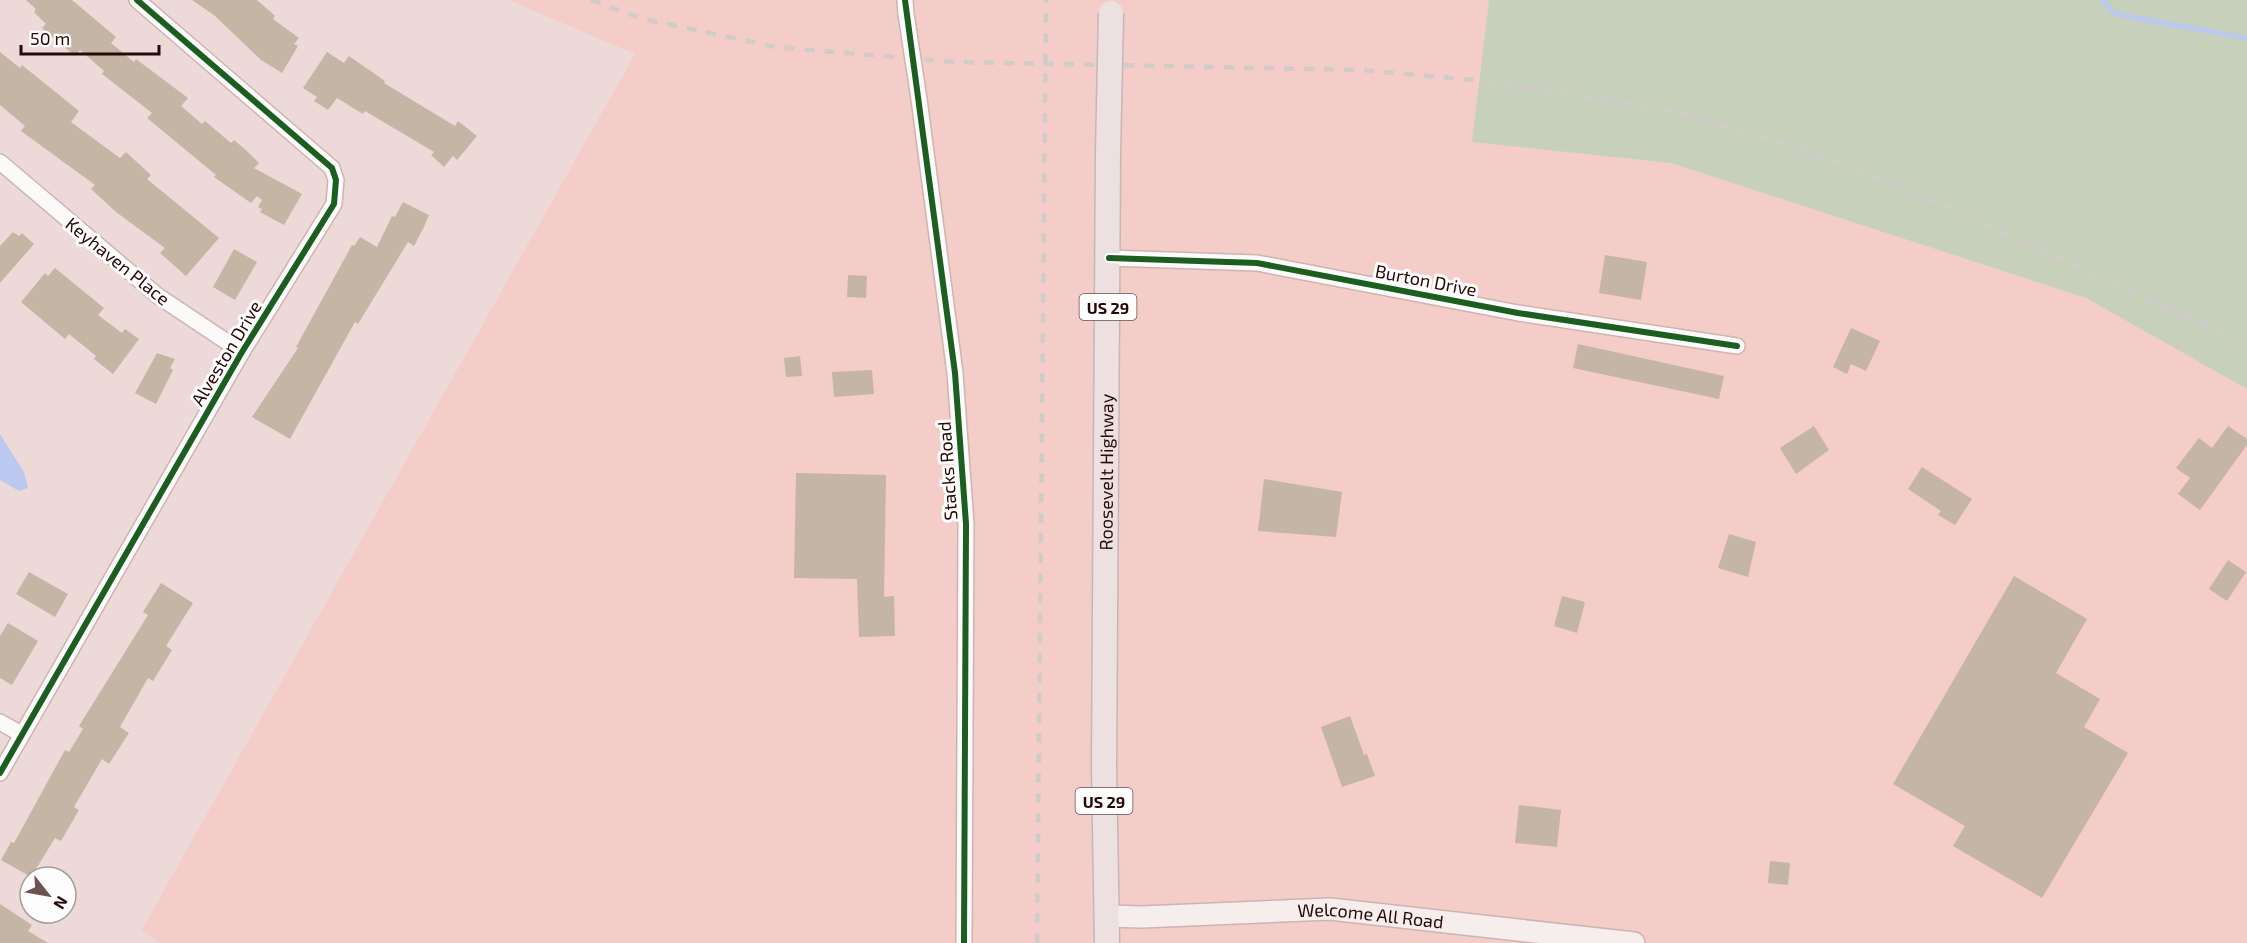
<svg xmlns="http://www.w3.org/2000/svg" width="2247" height="943" viewBox="0 0 2247 943" font-family="'Exo 2',sans-serif">
	<style>
		.built { fill: #f4ccc8 }
		.green { fill: #c6d0bb }
		.water { fill: #bbc9f0 }
		.lines { fill: none; stroke-linecap: round; stroke-linejoin: round }
		.stream { stroke: #bbc9f0; stroke-width: 5 }
		.building { fill: #c4b5a5 }
		.street-casing { stroke: #cdb4b2; stroke-width: 18 }
		.secondary-casing { stroke: #cdb4b2; stroke-width: 24 }
		.primary-casing { stroke: #c5b7b6; stroke-width: 27 }
		.street { stroke: #fcf9f9; stroke-width: 15 }
		.secondary { stroke: #f5eeed; stroke-width: 21 }
		.primary { stroke: #ede0e0; stroke-width: 24 }
		.rail { stroke: #d1cbca; stroke-width: 4.5; stroke-dasharray: 10 10; stroke-linecap: butt }
		.street-bridge-casing { stroke: #cdb4b2; stroke-width: 18; stroke-linecap: butt }
		.primary-bridge-casing { stroke: #c5b7b6; stroke-width: 27; stroke-linecap: butt }
		.street-bridge { stroke: #fcf9f9; stroke-width: 15 }
		.primary-bridge { stroke: #ede0e0; stroke-width: 24 }
		.cycleway-casing { stroke: #fdfdfd; stroke-width: 10 }
		.cycleway { stroke: #1b5e20; stroke-width: 6 }
		.labels { text-anchor: middle; dominant-baseline: central; stroke-width: 6; stroke-linejoin: round; paint-order: stroke }
		.shield { fill: #fdfdfd; stroke: #665252; stroke-width: 1.5 }
		.shield-label { font-size: 16px; font-weight: bold; fill: #260908 }
		.street-label { font-size: 18px; fill: #260908; stroke: #fdfdfd }
	</style>
	<rect width="100%" height="100%" fill="#eddad8"/>
	<path class="built" d="M509 0H1489L1472 142 1671 163 2086 298 2247 389V943H160L141 931 635 54Z"/>
	<path class="green" d="M1489 0H2247V389L2086 298 1671 163 1472 142Z"/>
	<path class="water" d="M0 434 24 472 28 488 19 491 0 480Z"/>
	<g class="lines">
		<path class="stream" d="M2102 0 2115 14 2247 38"/>
	</g>
	<g class="building">
		<path d="M26 0H72L116 37 111 43 134 62 136 59 188 98 181 106 202 124 205 121 231 143 234 140 247 151 259 163 254 168 302 194 284 225 260 212 262 209 258 207 262 200 257 196 251 203 214 177 216 175 147 118 152 113 102 74 104 71 80 50 75 56 42 28 46 24 34 12 36 9Z"/>
		<path d="M192 0H257L275 16 273 19 299 38 294 44 298 46 282 73 261 60 215 16Z"/>
		<path d="M0 52 20 68 22 65 79 111 71 122 120 158 126 152 151 175 147 179 219 238 186 276 160 253 165 248 116 212 91 189 95 185 21 131 25 126 0 105Z"/>
		<path d="M327 52 344 63 349 56 385 81 384 83 455 126 458 121 477 136 457 160 453 156 444 167 431 155 434 152 365 111 363 114 337 98 328 110 314 101 317 97 303 88Z"/>
		<path d="M403 202 429 215 424 227 414 246 408 242 358 324 355 322 290 439 252 417 298 348 296 347 352 245 354 246 360 237 377 247 392 216 395 217Z"/>
		<path d="M13 232 19 236 22 233 34 244 0 283V246Z"/>
		<path d="M234 249 257 262 235 300 213 287Z"/>
		<path d="M1605 255 1647 262 1641 300 1599 293Z"/>
		<path d="M55 268 104 308 98 315 122 333 125 329 139 339 113 374 94 359 96 356 69 334 65 339 21 302 45 273 48 276Z"/>
		<path d="M848 275 867 276 866 298 847 297Z"/>
		<path d="M1851 328 1880 341 1866 371 1851 364 1847 374 1833 367Z"/>
		<path d="M1578 344 1724 376 1719 399 1573 368Z"/>
		<path d="M157 353 175 359 170 368 173 370 156 404 135 393Z"/>
		<path d="M800 356 802 376 786 377 784 358Z"/>
		<path d="M872 370 874 394 834 397 832 372Z"/>
		<path d="M1814 426 1829 450 1796 474 1780 448Z"/>
		<path d="M2228 426 2247 439V445L2200 510 2178 494 2190 478 2176 468 2199 438 2212 448Z"/>
		<path d="M1922 467 1972 499 1955 525 1938 515 1941 511 1908 489Z"/>
		<path d="M796 473 886 475 884 597 894 596 895 636 859 637 857 579 794 578Z"/>
		<path d="M1264 479 1342 492 1336 537 1258 531Z"/>
		<path d="M1729 534 1756 542 1748 577 1718 568Z"/>
		<path d="M2228 560 2246 572 2227 601 2209 589Z"/>
		<path d="M29 572 68 594 55 617 16 594Z"/>
		<path d="M2014 576 2087 619 2056 673 2100 699 2084 727 2128 753 2042 898 1953 846 1965 826 1893 784Z"/>
		<path d="M161 583 193 603 166 646 172 650 153 681 148 678 120 727 129 733 109 764 102 759 74 807 79 810 61 841 55 838 31 877 1 860 11 842 14 843 65 750 69 752 83 729 79 726 148 615 143 612Z"/>
		<path d="M1562 596 1585 602 1577 633 1554 626Z"/>
		<path d="M8 623 38 641 12 685 0 678V636Z"/>
		<path d="M1350 716 1364 755 1367 754 1375 776 1342 787 1321 727Z"/>
		<path d="M1519 805 1561 810 1557 847 1515 843Z"/>
		<path d="M1770 861 1790 863 1788 885 1768 883Z"/>
		<path d="M0 904 32 925 28 931 48 943H0Z"/>
	</g>
	<g class="lines">
		<defs>
			<g id="street">
				<path d="M905 0 906 14"/>
				<path d="M919 99 955 373 966 524 964 943"/>
				<path d="M0 162 158 296 242 352"/>
				<path d="M1109 258 1257 263 1518 313 1737 346"/>
				<path d="M0 722 21 734"/>
				<path d="M0 773 242 352 334 204 336 180 332 168 137 0"/>
			</g>
			<g id="secondary">
				<path id="s1" d="M1107 916 1142 917 1330 909 1634 943"/>
			</g>
			<g id="primary">
				<path id="s2" d="M1107 943 1104 766 1108 153"/>
			</g>
		</defs>
		<use href="#street" class="street-casing"/>
		<use href="#secondary" class="secondary-casing"/>
		<use href="#primary" class="primary-casing"/>
		<use href="#street" class="street"/>
		<use href="#secondary" class="secondary"/>
		<use href="#primary" class="primary"/>
		<g class="rail">
			<path d="M591 0 643 19 776 47 955 62 1361 70 1485 81 1680 112 1834 160 1950 208 2247 344"/>
			<path d="M1037 943 1046 0"/>
		</g>
		<defs>
			<path id="street-bridge" d="M906 14 919 99"/>
			<path id="primary-bridge" d="M1108 153 1111 13"/>
		</defs>
		<use href="#street-bridge" class="street-bridge-casing"/>
		<use href="#primary-bridge" class="primary-bridge-casing"/>
		<use href="#street-bridge" class="street-bridge"/>
		<use href="#primary-bridge" class="primary-bridge"/>
		<defs>
			<g id="cycleway">
				<path d="M905 0 955 373 966 524 964 943"/>
				<path d="M1109 258 1257 263 1518 313 1737 346"/>
				<path d="M0 773 242 352 334 204 336 180 332 168 137 0"/>
			</g>
		</defs>
		<use href="#cycleway" class="cycleway-casing"/>
		<use href="#cycleway" class="cycleway"/>
	</g>
	<g class="labels">
		<g class="shield">
			<rect x="1079.5" y="294" width="57" height="26" rx="4.5"/>
			<rect x="1075.5" y="788" width="57" height="26" rx="4.5"/>
		</g>
		<g class="shield-label">
			<text x="1108" y="307">US 29</text>
			<text x="1104" y="801">US 29</text>
		</g>
		<g class="street-label">
			<text transform="translate(118 261) rotate(39)">Keyhaven Place</text>
			<text transform="translate(1426 280) rotate(11)">Burton Drive</text>
			<text transform="translate(226 353) rotate(-59)">Alveston Drive</text>
			<text transform="translate(947 471) rotate(-94)">Stacks Road</text>
			<text stroke="none"><textPath href="#s2" startOffset="471">Roosevelt Highway</textPath></text>
			<text stroke="none"><textPath href="#s1" startOffset="264">Welcome All Road</textPath></text>
		</g>
	</g>
	<g transform="translate(48 895) rotate(121)"><circle r="28" fill="#fdfdfd" stroke="#a79b9b" stroke-width="1.5"/>
	<path d="M0-4.5L10 22L0 15L-10 22Z" fill="#6c5251"/>
	<text y="-9" font-size="16" font-weight="bold" text-anchor="middle" fill="#260908">N</text>
	</g>
	<path d="M21 45v9h138v-9" fill="none" stroke="#260908" stroke-width="3"/>
	<text x="30" y="45" font-size="18" fill="#260908" stroke="#fdfdfd" stroke-width="4.5" paint-order="stroke">50 m</text>
</svg>
